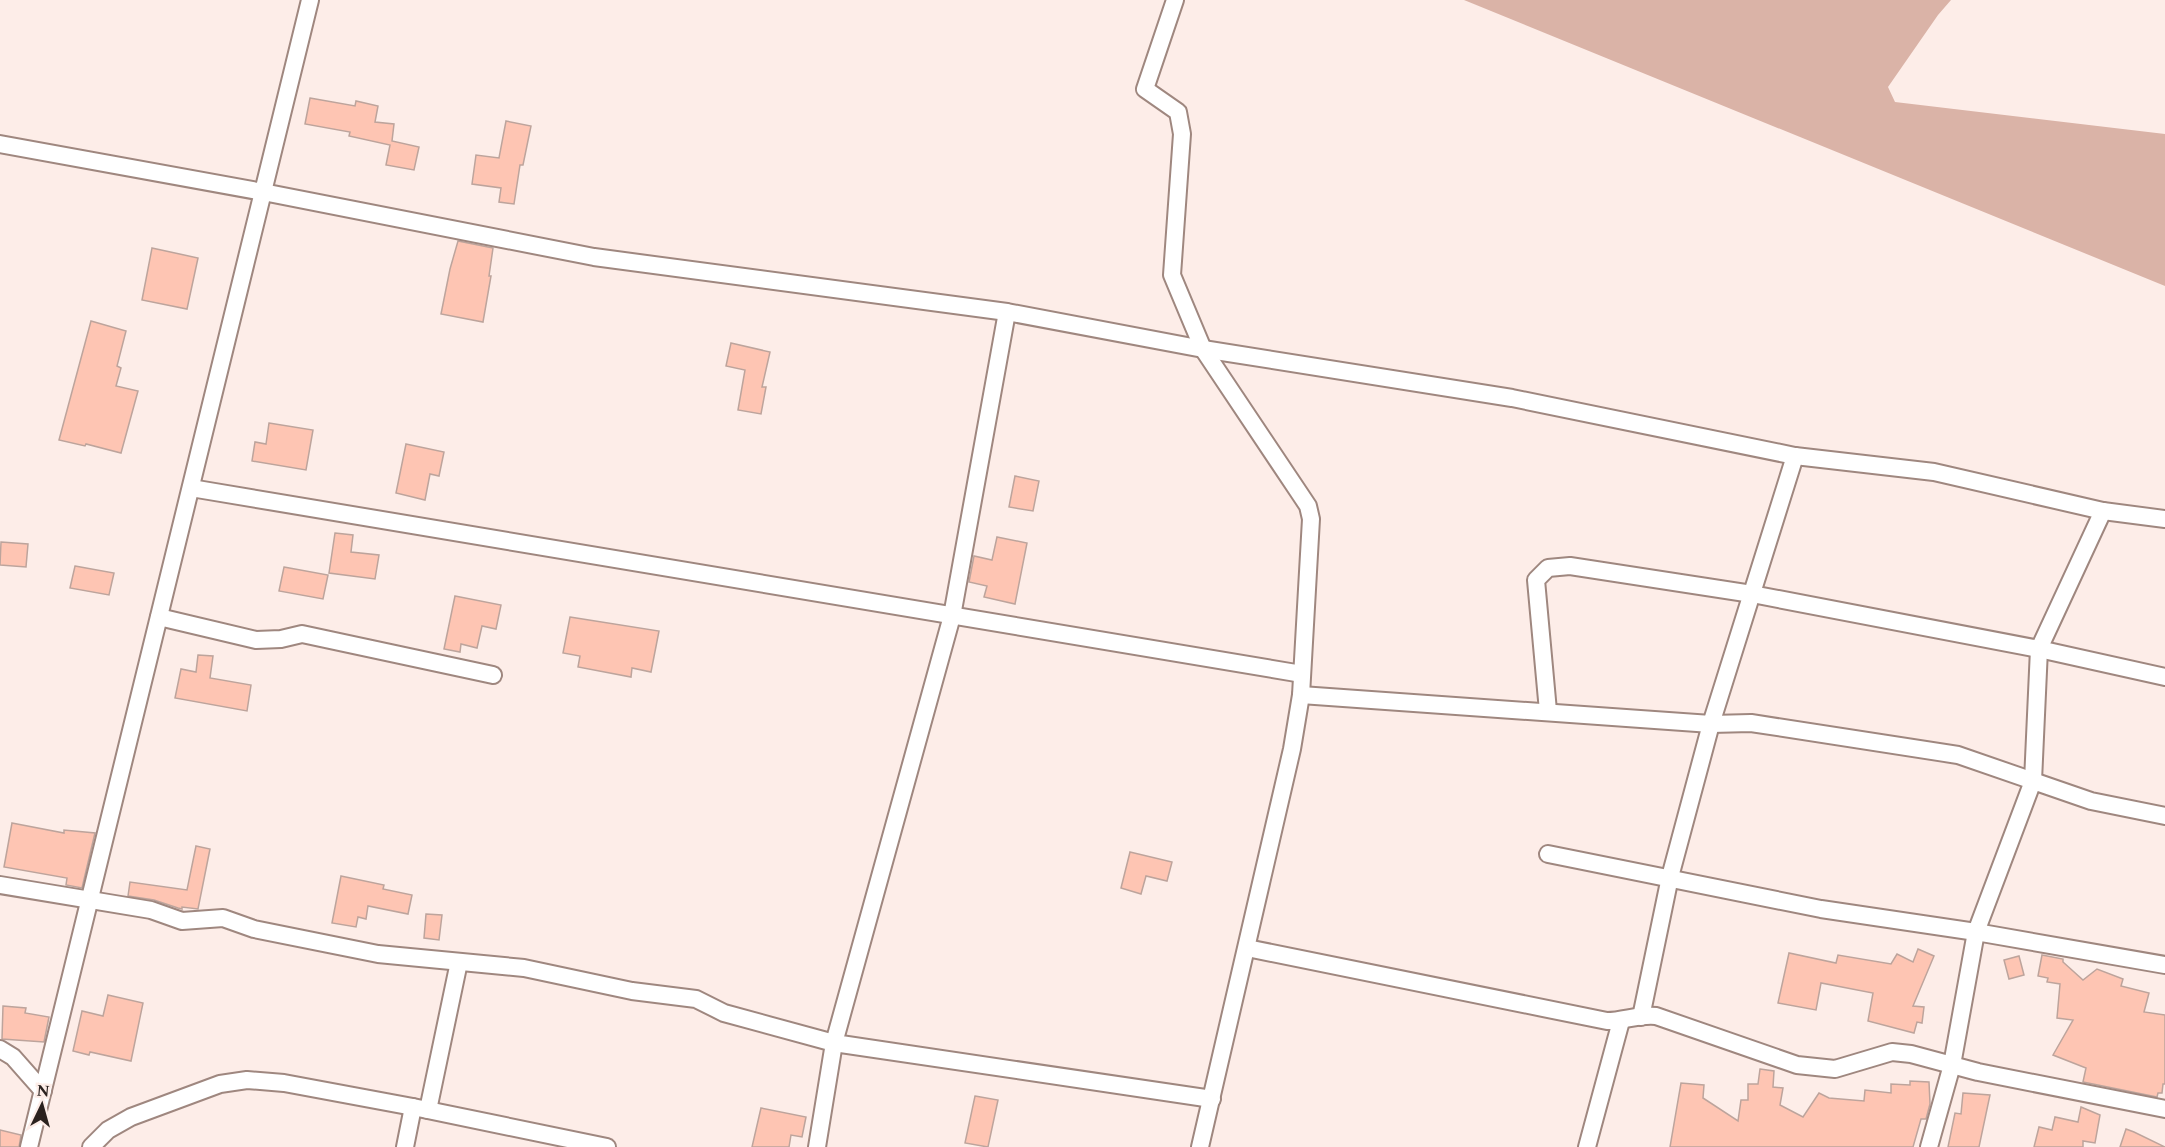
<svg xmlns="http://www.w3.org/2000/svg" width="2165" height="1147" viewBox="0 0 2165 1147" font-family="Spectral,serif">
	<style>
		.green { fill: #dab3a7 }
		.building { fill: #fec5b3; stroke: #bda49c; stroke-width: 1.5 }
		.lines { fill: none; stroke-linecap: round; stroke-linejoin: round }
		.street-casing { stroke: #9f877f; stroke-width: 20 }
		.street { stroke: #fff; stroke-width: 16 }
	</style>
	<rect width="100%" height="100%" fill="#fdede8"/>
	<path class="green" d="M1464 0H1951L1938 15 1888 87 1895 102 2165 134V286Z"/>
	<g class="building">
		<path d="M310 98 355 106 356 101 378 106 375 122 394 124 392 141 419 147 414 170 386 165 390 145 349 136 350 132 305 124Z"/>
		<path d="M506 121 531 126 523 165H520L514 204 499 202 501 188 472 184 476 155 499 158Z"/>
		<path d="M458 241 493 248 489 276H491L483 322 441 314 450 269Z"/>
		<path d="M152 248 198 258 187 309 142 300Z"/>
		<path d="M91 321 126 331 117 366 121 368 116 386 138 391 121 453 86 444 85 446 59 440Z"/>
		<path d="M731 343 770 352 762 387H766L761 414 738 410 745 370 726 366Z"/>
		<path d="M269 423 313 430 306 470 252 461 255 442 266 444Z"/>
		<path d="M406 444 444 452 439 476 430 474 425 500 396 493Z"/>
		<path d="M1015 476 1039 481 1033 511 1009 507Z"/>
		<path d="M335 533 353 535 351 552 379 555 375 579 329 573Z"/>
		<path d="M997 537 1027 543 1015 604 984 597 987 586 969 582 974 556 992 560Z"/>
		<path d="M1 542 28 544 26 567 0 565Z"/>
		<path d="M75 566 114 573 109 595 70 588Z"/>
		<path d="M284 567 328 575 323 599 279 591Z"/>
		<path d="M455 596 501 605 496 629 482 626 477 648 461 644 460 652 444 649Z"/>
		<path d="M570 617 659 631 651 672 632 668 631 677 578 667 580 656 563 653Z"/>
		<path d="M198 655 213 656 210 678 251 685 247 711 175 698 181 669 196 672Z"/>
		<path d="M12 823 64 833V830L95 833 82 888 66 885 67 878 4 867Z"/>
		<path d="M196 846 210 849 198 909 182 907V909L178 908 154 900 128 896 130 882 187 890Z"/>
		<path d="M1130 852 1172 862 1167 881 1146 876 1141 894 1121 888Z"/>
		<path d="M341 876 384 885 383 889 412 895 408 914 368 906 366 919 358 917 356 927 332 923Z"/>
		<path d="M426 914 442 915 439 940 424 938Z"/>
		<path d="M1918 949 1934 956 1913 1006 1924 1007 1922 1023 1917 1022 1914 1033 1868 1021 1873 993 1821 983 1816 1010 1778 1003 1789 953 1836 963 1838 955 1891 964 1897 954 1913 962Z"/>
		<path d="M2042 955 2063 959V962L2083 980 2097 969 2123 979 2121 986 2149 993 2144 1012 2165 1015V1084H2163L2162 1093H2158L2157 1097 2083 1082 2086 1068 2053 1055 2073 1020 2057 1018 2060 984 2047 982 2048 978 2038 976Z"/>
		<path d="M2019 956 2024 975 2009 979 2004 960Z"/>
		<path d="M108 995 143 1003 131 1061 90 1052 89 1055 73 1051 82 1011 103 1016Z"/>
		<path d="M3 1006 26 1008 25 1013 49 1017 44 1042 2 1039Z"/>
		<path d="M1760 1069 1774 1071 1773 1087 1783 1088 1780 1105 1803 1117 1819 1093 1829 1098 1864 1101 1865 1090 1891 1093V1084L1910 1085V1081L1929 1082 1930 1104 1926 1119H1921L1913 1147H1670L1681 1083 1704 1085 1703 1098 1738 1121 1741 1100H1748V1084H1758Z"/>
		<path d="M1963 1093 1990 1095 1979 1147H1948L1955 1113 1961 1114Z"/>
		<path d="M975 1096 998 1100 988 1147 965 1143Z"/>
		<path d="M2081 1107 2100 1115 2095 1143 2083 1141V1147H2034L2039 1127 2052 1130 2055 1117 2078 1122Z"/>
		<path d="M761 1108 806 1117 802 1137 791 1135 789 1147H752Z"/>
		<path d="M2126 1129 2134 1132 2165 1147H2120Z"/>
		<path d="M0 1130 21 1135 19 1147H0Z"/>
	</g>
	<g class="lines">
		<defs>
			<g id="street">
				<path d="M1175 0 1145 89 1178 112 1182 134 1172 275 1203 349 1300 494 1308 506 1311 519 1301 695 1292 749 1200 1147"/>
				<path d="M0 144 263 192 594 257 1007 312 1203 349 1512 398 1795 456 1934 472 2103 511 2165 519"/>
				<path d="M1007 312 952 616 834 1043 1212 1099"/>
				<path d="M191 488 1302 674"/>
				<path d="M159 617 256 640 281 639 302 634 493 675"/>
				<path d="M1301 695 1711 724 1751 723 1958 755 2091 801 2165 816"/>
				<path d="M1548 711 1536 580 1548 568 1570 566 1752 594 2039 649 2165 677"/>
				<path d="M1548 854 1821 909 1976 932 2165 965"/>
				<path d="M0 885 151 910 182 921 223 918 254 929 378 954 524 968 632 991 696 999 724 1013 834 1043 817 1147"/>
				<path d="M1247 948 1607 1021C1623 1021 1640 1014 1656 1016L1797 1065 1835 1069 1892 1052 1911 1054 1978 1072 2165 1109"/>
				<path d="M1641 1017 1670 877 1711 724 1795 456"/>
				<path d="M0 1049 13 1057 43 1091"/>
				<path d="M428 1110 459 962"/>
				<path d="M29 1147 310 0"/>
				<path d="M91 1147 108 1130 131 1117 220 1084 247 1080 284 1083 413 1107 607 1147"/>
				<path d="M405 1147 413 1107"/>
				<path d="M1587 1147 1621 1021"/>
				<path d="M1929 1147 1952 1065 1976 932 2033 781 2039 649 2103 511"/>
			</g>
		</defs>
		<use href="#street" class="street-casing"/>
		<use href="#street" class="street"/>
	</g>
	<g transform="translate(42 1105) rotate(5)" stroke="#fdede8" stroke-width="4.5" paint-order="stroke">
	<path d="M0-4.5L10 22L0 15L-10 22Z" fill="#2b221f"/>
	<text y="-9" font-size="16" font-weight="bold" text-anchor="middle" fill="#2b221f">N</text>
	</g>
</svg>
